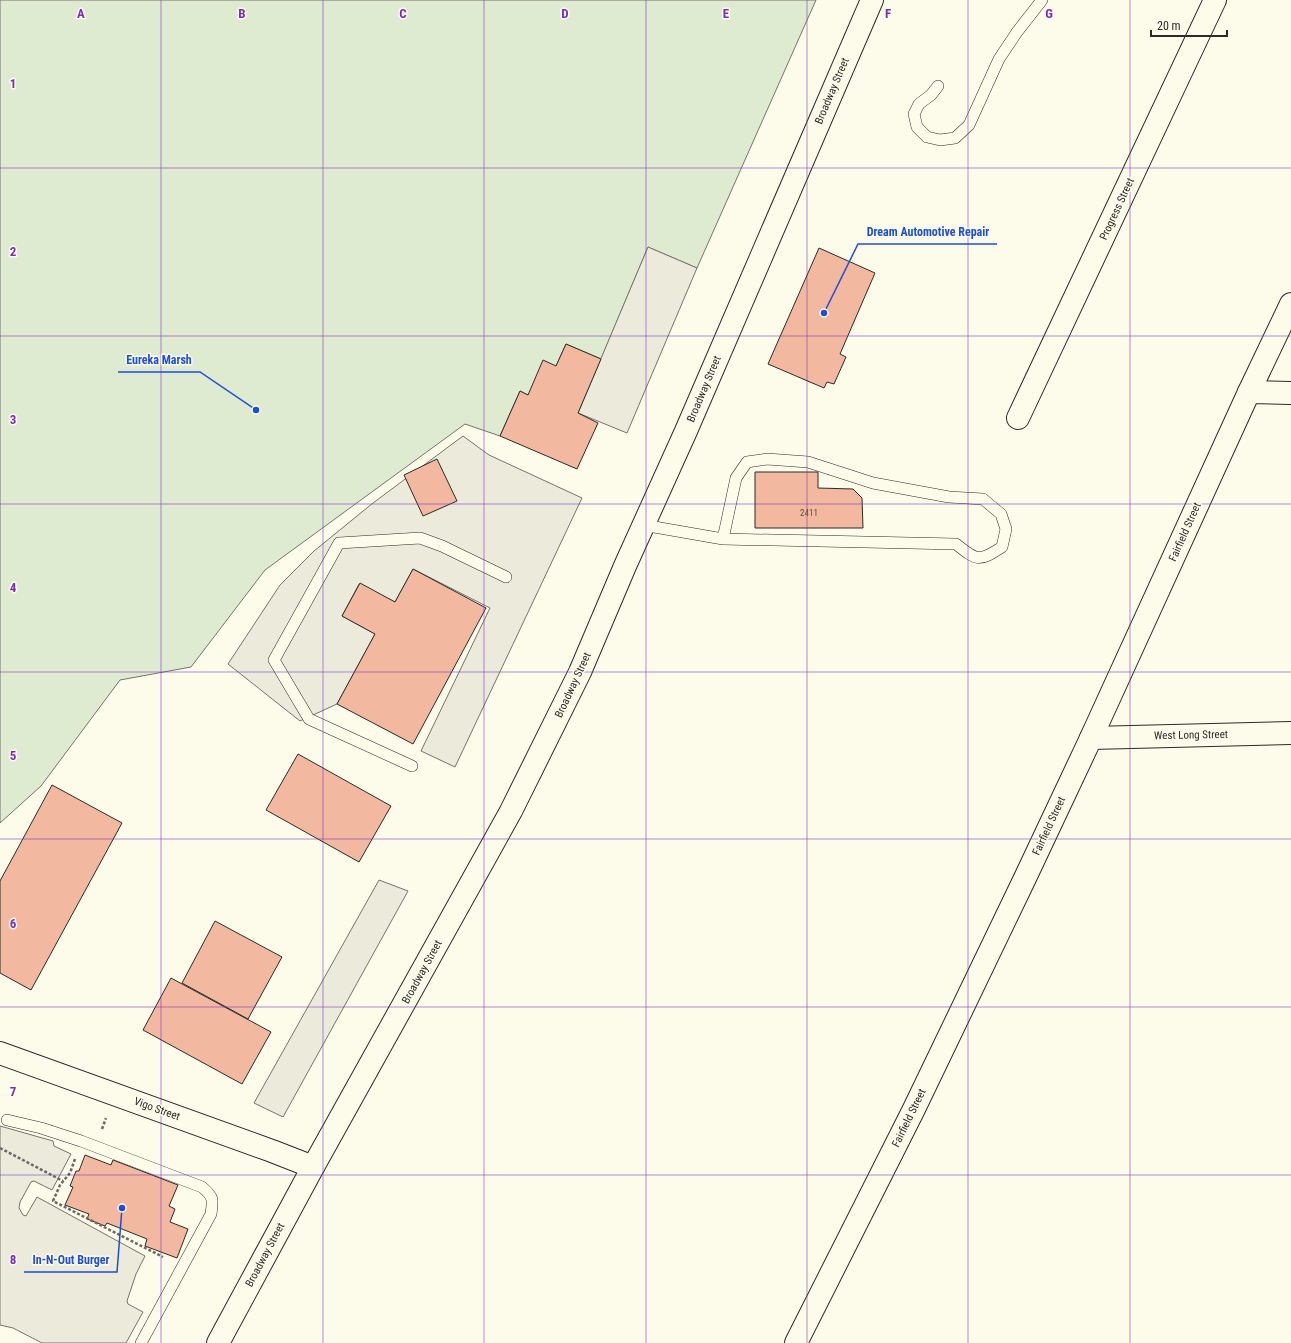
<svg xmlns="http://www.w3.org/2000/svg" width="1291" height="1343" viewBox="0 0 1291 1343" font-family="'Roboto Condensed',sans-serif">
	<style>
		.green { fill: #deebd1; stroke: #74746e }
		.parking { fill: #eceadb; stroke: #74746e }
		.building { fill: #f2b8a0; stroke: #2b2b2b }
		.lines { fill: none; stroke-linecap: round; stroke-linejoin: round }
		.lane-casing { stroke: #2b2b2b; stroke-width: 12 }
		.street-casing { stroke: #2b2b2b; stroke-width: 24 }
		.secondary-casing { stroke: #2b2b2b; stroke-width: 24 }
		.highway-casing { stroke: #2b2b2b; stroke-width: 24 }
		.path { stroke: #6a6964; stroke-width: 2.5; stroke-dasharray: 3 2; stroke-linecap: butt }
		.lane { stroke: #fdfbea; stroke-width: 11 }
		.street { stroke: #fdfbea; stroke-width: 22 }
		.secondary { stroke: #fdfbea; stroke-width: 22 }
		.highway { stroke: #fdfbea; stroke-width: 22 }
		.grid { fill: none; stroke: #7b2cbf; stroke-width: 1; stroke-opacity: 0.55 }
		.labels { text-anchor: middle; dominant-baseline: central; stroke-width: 3; stroke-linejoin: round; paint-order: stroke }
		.number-label { font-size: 9px; fill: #5d4e48 }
		.street-label { font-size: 11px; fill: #2b2b2b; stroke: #fdfbea }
		.grid-label { font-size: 13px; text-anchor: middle; font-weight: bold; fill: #7b2cbf; stroke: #fdfbea; stroke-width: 3; stroke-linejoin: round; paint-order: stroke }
		.leader { fill: none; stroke: #1d4ed8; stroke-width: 1.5 }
		.callout-dot { fill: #1d4ed8; stroke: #fdfbea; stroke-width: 1.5 }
		.callout-label { font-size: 12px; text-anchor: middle; font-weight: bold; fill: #1d4ed8; stroke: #fdfbea; stroke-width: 3; stroke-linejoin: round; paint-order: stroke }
	</style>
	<rect width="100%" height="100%" fill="#fdfbea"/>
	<path class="green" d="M0 0H816L697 268 648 247 601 359 566 344 556 366 528 395 520 391 500 436 465 424 265 570 191 667 120 680 41 786 0 823Z"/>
	<g class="parking">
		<path d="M648 247 697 268 627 433 578 413Z"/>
		<path d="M463 436 489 455 582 498 455 767 421 751 490 608 413 569 395 602 359 584 342 616 375 634 337 704 300 721 228 664 280 585 314 551 373 503Z"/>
		<path d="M379 880 408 891 283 1117 254 1103Z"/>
		<path d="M0 1126 53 1141 54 1146 71 1154 52 1190 34 1181 31 1182 20 1202 19 1208 23 1215 26 1216 37 1197 145 1256 136 1274 127 1301 128 1304 143 1312 126 1343H42L13 1328 0 1325Z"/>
	</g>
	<g class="building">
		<path d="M819 248 875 273 840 354 846 357 834 384 827 382 824 388 768 364Z"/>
		<path d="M566 344 601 359 578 413 598 423 577 469 500 436 520 391 528 395 543 360 556 366Z"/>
		<path d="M437 459 457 501 423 516 404 475Z"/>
		<path d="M755 472H818V488L853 489 862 498 863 528H755Z"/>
		<path d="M413 569 486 608 413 744 337 704 375 634 342 616 360 583 395 602Z"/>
		<path d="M298 754 391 806 359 862 266 810Z"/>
		<path d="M52 785 122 823 31 990 0 973V881Z"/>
		<path d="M215 921 282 957 248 1019 182 983Z"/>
		<path d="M171 978 271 1032 242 1084 143 1030Z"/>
		<path d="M85 1155 111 1165 113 1160 178 1185 169 1206 175 1209 170 1222 188 1229 177 1258 145 1246 147 1239 107 1223 105 1226 87 1219 89 1214 65 1205 73 1187 70 1186 76 1171H79Z"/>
	</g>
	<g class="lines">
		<defs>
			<g id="lane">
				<path d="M938 86 931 95 919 104 914 114 917 127 927 137 940 140 955 138 969 125 999 59 1017 32 1042 0"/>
				<path d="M643 525 723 539 956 544C977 561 979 562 1002 547L1006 529 1001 514 983 499 949 497 873 483 808 462 767 459 747 462 736 478 723 539"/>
				<path d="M412 766 309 719 274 660 339 543 420 538 442 546 506 577"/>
				<path d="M7 1120 41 1128 81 1141 202 1187C214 1197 213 1200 211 1214L141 1343"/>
			</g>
			<g id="street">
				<path d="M1018 418 1215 0"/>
				<path d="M1091 738 1291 733"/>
				<path d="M0 1053 272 1151 313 1167"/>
			</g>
			<g id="secondary">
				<path d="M1249 392 1291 393"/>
				<path d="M796 1343 913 1111 1026 876 1091 738 1249 392 1291 304"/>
			</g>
			<path id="highway" d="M218 1343 313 1167 511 811 580 672 625 566 686 431 872 0"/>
		</defs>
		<use href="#lane" class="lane-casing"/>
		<use href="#street" class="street-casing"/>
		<use href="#secondary" class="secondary-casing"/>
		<use href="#highway" class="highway-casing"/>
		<g class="path">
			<path d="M102 1129 106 1118"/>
			<path d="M0 1148 63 1181"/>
			<path d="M75 1159 70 1173 60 1185 53 1201 163 1257"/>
		</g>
		<use href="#lane" class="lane"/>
		<use href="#street" class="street"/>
		<use href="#secondary" class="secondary"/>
		<use href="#highway" class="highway"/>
	</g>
	<path class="grid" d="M161 0V1343M323 0V1343M484 0V1343M646 0V1343M807 0V1343M968 0V1343M1130 0V1343M0 168H1291M0 336H1291M0 504H1291M0 672H1291M0 839H1291M0 1007H1291M0 1175H1291"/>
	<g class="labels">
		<g class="number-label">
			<text x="809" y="513">2411</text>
		</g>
		<g class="street-label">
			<text transform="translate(832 91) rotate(-67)">Broadway Street</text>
			<text transform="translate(1117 209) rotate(-65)">Progress Street</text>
			<text transform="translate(704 389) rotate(-67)">Broadway Street</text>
			<text transform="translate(1185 532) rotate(-66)">Fairfield Street</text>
			<text transform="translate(573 685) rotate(-65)">Broadway Street</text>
			<text transform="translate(1191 735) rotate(-1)">West Long Street</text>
			<text transform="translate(1049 826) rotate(-65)">Fairfield Street</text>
			<text transform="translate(422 972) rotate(-61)">Broadway Street</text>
			<text transform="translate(157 1109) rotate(20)">Vigo Street</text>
			<text transform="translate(909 1118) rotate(-64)">Fairfield Street</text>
			<text transform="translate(265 1255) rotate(-62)">Broadway Street</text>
		</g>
	</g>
	<g class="grid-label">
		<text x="81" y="18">A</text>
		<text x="242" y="18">B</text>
		<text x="403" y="18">C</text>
		<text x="565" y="18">D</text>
		<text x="726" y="18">E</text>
		<text x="888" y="18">F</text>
		<text x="1049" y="18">G</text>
		<text x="13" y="88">1</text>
		<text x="13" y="256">2</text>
		<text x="13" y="424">3</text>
		<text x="13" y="592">4</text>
		<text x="13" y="760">5</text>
		<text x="13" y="928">6</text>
		<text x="13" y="1096">7</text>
		<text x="13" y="1264">8</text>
	</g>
	<path class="leader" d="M824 313L858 244H997M256 410L200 372H118M122 1208L117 1272H24"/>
	<g class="callout-dot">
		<circle cx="824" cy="313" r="4"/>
		<circle cx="256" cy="410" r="4"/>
		<circle cx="122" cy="1208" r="4"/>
	</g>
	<g class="callout-label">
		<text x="928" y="236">Dream Automotive Repair</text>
		<text x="159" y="364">Eureka Marsh</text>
		<text x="71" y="1264">In-N-Out Burger</text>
	</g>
	<path d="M1151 30v6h76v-6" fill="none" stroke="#2b2b2b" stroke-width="2"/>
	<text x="1157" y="30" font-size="12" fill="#2b2b2b" stroke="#fdfbea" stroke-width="3" paint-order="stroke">20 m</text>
</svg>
